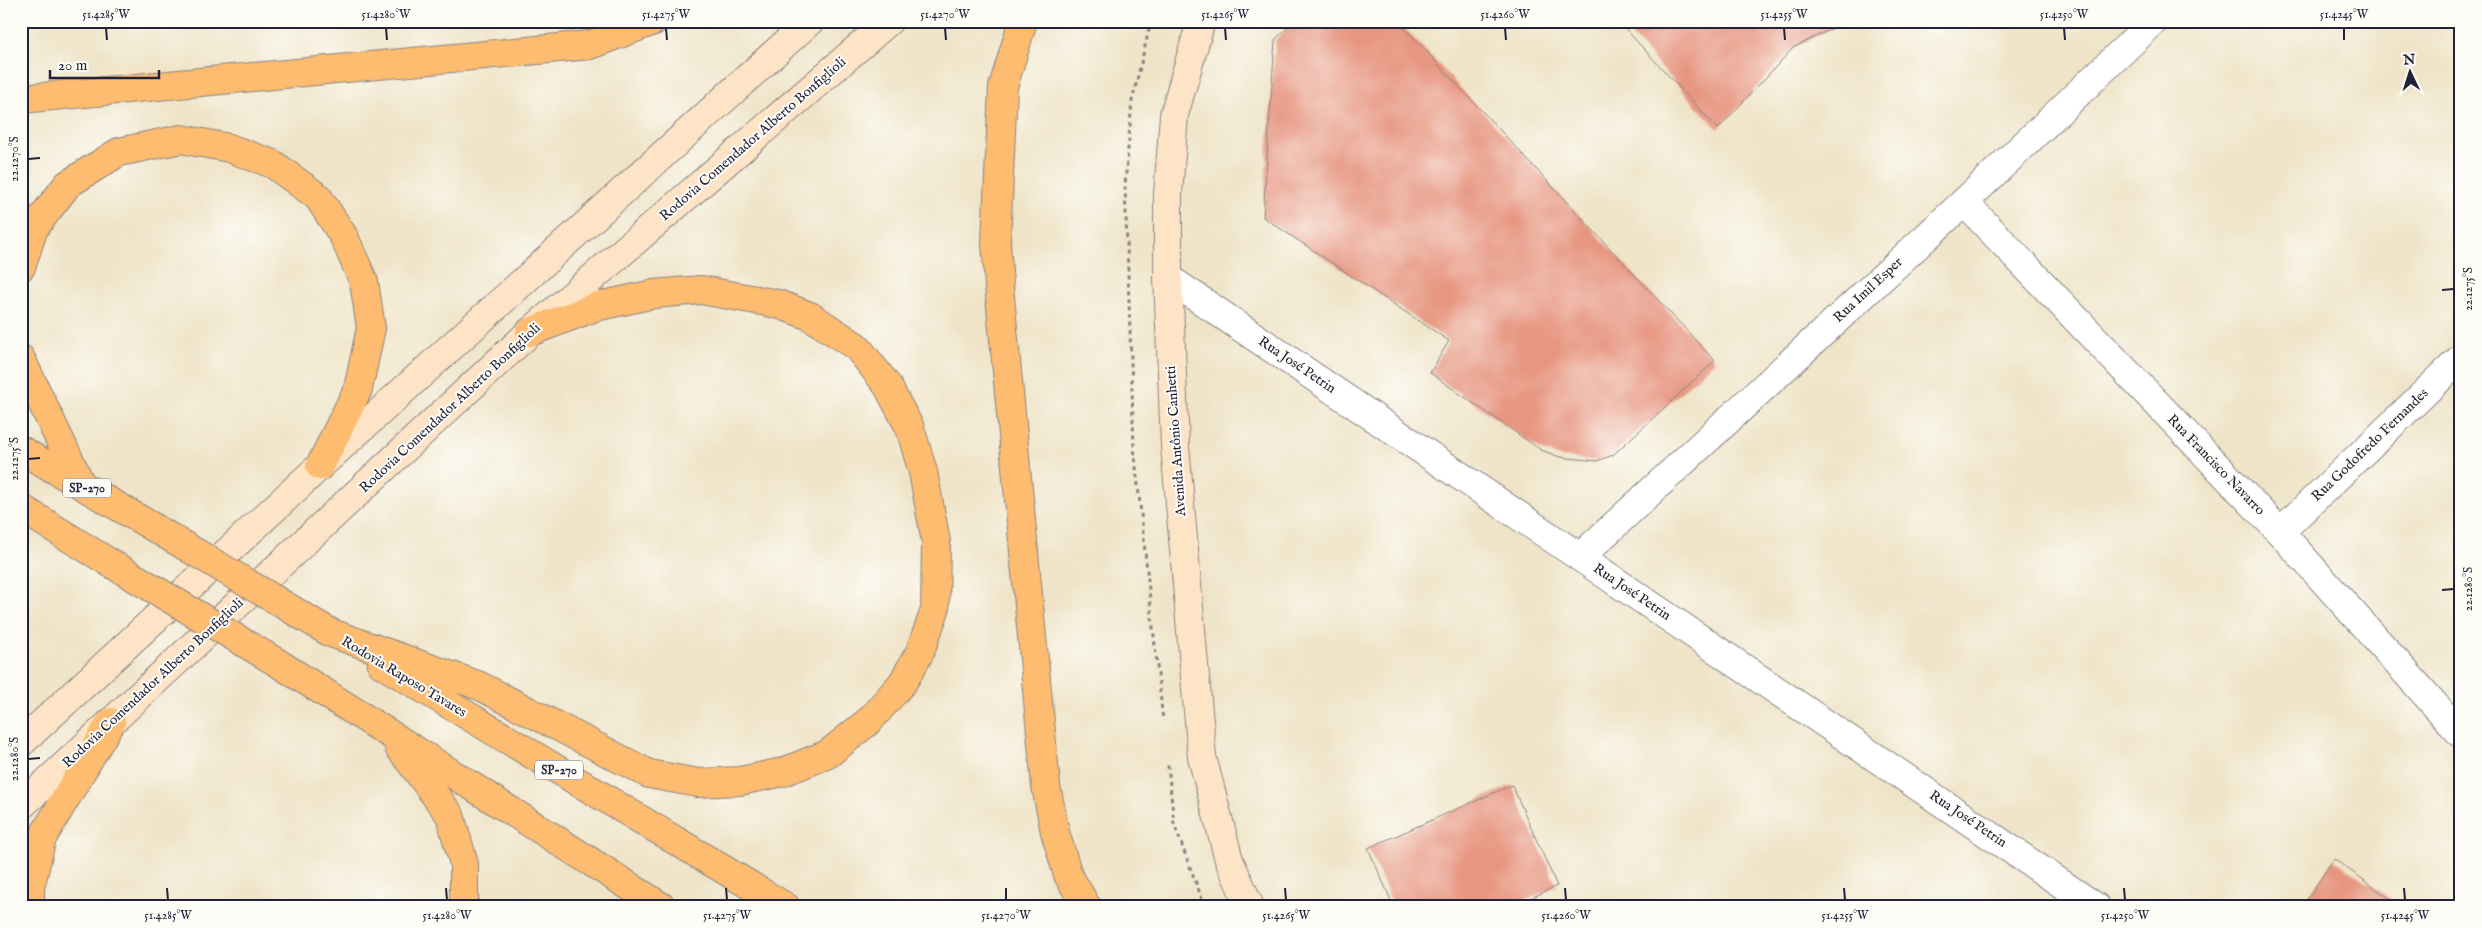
<svg xmlns="http://www.w3.org/2000/svg" width="2482" height="928" viewBox="0 0 2482 928" font-family="'IM FELL English',serif">
	<style>
		.building { fill: #e79681 }
		.lines { fill: none; stroke-linecap: round; stroke-linejoin: round }
		.street-casing { stroke: #888382; stroke-width: 30 }
		.secondary-casing { stroke: #888382; stroke-width: 30 }
		.highway-casing { stroke: #888382; stroke-width: 30 }
		.path { stroke: #888382; stroke-width: 3; stroke-dasharray: 4 4; stroke-linecap: butt }
		.street { stroke: #fff; stroke-width: 28 }
		.secondary { stroke: #fee4c6; stroke-width: 28 }
		.highway { stroke: #fdbc70; stroke-width: 28 }
		.highway-bridge-casing { stroke: #888382; stroke-width: 30; stroke-linecap: butt }
		.highway-bridge { stroke: #fdbc70; stroke-width: 28 }
		.ticks { fill: none; stroke: #22223b; stroke-width: 2 }
		.labels { text-anchor: middle; dominant-baseline: central; stroke-width: 4; stroke-linejoin: round; paint-order: stroke }
		.shield { fill: #fdfcf7; stroke: #646373; stroke-width: 1 }
		.shield-label { font-size: 12px; font-weight: bold; fill: #22223b }
		.street-label { font-size: 14px; fill: #22223b; stroke: #fdfcf7 }
		.neatline { fill: none; stroke: #22223b; stroke-width: 2 }
		.ticks-label { font-size: 12px; text-anchor: middle; fill: #22223b }
	</style>
	<rect width="100%" height="100%" fill="#fdfcf7"/>
	<filter id="ink" filterUnits="userSpaceOnUse"><feTurbulence type="fractalNoise" baseFrequency=".02" numOctaves="2"/><feDisplacementMap in="SourceGraphic" scale="10" xChannelSelector="R" yChannelSelector="G"/><feConvolveMatrix kernelMatrix="1 2 1 2 8 2 1 2 1" color-interpolation-filters="sRGB"/></filter>
	<filter id="wash" filterUnits="userSpaceOnUse"><feTurbulence type="fractalNoise" baseFrequency=".0096" numOctaves="4" result="noise"/><feDisplacementMap in="SourceGraphic" scale="20" xChannelSelector="R" yChannelSelector="G"/><feGaussianBlur stdDeviation="1.12" result="paint"/><feColorMatrix in="noise" values="0 0 0 0 0 0 0 0 0 0 0 0 0 0 0 0 0 1.4 0 .05"/><feComposite in="paint" operator="in"/></filter>
	<g filter="url(#wash)">
		<rect width="100%" height="100%" fill="#efe4c8"/>
		<g id="blocks">
			<g class="building">
				<path d="M1294 21H1398L1715 361 1613 455 1597 461 1560 457 1541 450 1430 373 1449 341 1263 217 1275 40Z"/>
				<path d="M1618 21H1847L1793 48 1718 129Z"/>
				<path d="M1512 785 1557 886 1511 907H1394L1368 848Z"/>
				<path d="M2334 859 2365 881 2402 907H2301Z"/>
			</g>
		</g>
	</g>
	<g filter="url(#ink)">
		<use href="#blocks" fill-opacity="0" stroke="#888382" stroke-width="1"/>
		<g class="lines">
			<defs>
				<g id="street">
					<path d="M1964 202 2280 532 2461 734"/>
					<path d="M1168 278 2096 907"/>
					<path d="M2280 532 2461 358"/>
					<path d="M1580 557 1964 202 2154 21"/>
				</g>
				<g id="secondary">
					<path d="M1201 21 1174 115 1168 194V278L1175 446 1202 757 1229 860 1250 907"/>
					<path d="M21 743 320 466 810 21"/>
					<path d="M21 806 530 332 889 21"/>
				</g>
				<g id="highway">
					<path d="M1023 21 1003 87 996 242 999 286 1046 786 1055 832 1068 875 1087 907"/>
					<path d="M21 99 590 45 654 21"/>
					<path d="M21 267 34 228 68 184 119 152 181 139 229 148 273 164 318 197 344 237 364 282 371 328 358 389 320 466"/>
					<path d="M21 359 81 484"/>
					<path d="M21 450 153 527"/>
					<path d="M21 508 107 561"/>
					<path d="M331 633 480 686 649 774 698 783 740 781 783 772 828 754 870 720 903 682 920 652 935 610 936 542 923 472 910 428 887 385 857 347 810 316 778 304 701 290 654 294 595 307 530 332"/>
					<path d="M278 663 662 907"/>
					<path d="M382 664 786 907"/>
					<path d="M399 747 450 815 464 864V907"/>
					<path d="M30 907V888L42 838 111 722"/>
				</g>
			</defs>
			<use href="#street" class="street-casing"/>
			<use href="#secondary" class="secondary-casing"/>
			<use href="#highway" class="highway-casing"/>
			<g class="path">
				<path d="M1151 21 1132 101 1125 185 1134 448 1163 721"/>
				<path d="M1168 765 1174 824 1205 907"/>
			</g>
			<use href="#street" class="street"/>
			<use href="#secondary" class="secondary"/>
			<use href="#highway" class="highway"/>
			<defs>
				<g id="highway-bridge">
					<path d="M153 527 331 633"/>
					<path d="M107 561 278 663"/>
				</g>
			</defs>
			<use href="#highway-bridge" class="highway-bridge-casing"/>
			<use href="#highway-bridge" class="highway-bridge"/>
		</g>
	</g>
	<path class="ticks" d="M106 28 107 40M386 28 387 40M666 28 667 40M945 28 946 40M1225 28 1226 40M1505 28 1506 40M1784 28 1785 40M2064 28 2065 40M2344 28V40M28 159 40 158M2442 290 2454 289M28 459 40 458M2442 590 2454 589M28 759 40 758M167 888 168 900M446 888 447 900M726 888 727 900M1006 888V900M1285 888 1286 900M1565 888 1566 900M1844 888 1845 900M2124 888 2125 900M2404 888 2405 900"/>
	<g class="labels">
		<g class="shield">
			<rect x="63" y="478.5" width="48" height="19" rx="4"/>
			<rect x="535" y="760.5" width="48" height="19" rx="4"/>
		</g>
		<g class="shield-label">
			<text x="87" y="488">SP-270</text>
			<text x="559" y="770">SP-270</text>
		</g>
		<g class="street-label">
			<text transform="translate(753 139) rotate(-41)">Rodovia Comendador Alberto Bonfiglioli</text>
			<text transform="translate(1868 290) rotate(-43)">Rua Imil Esper</text>
			<text transform="translate(1297 365) rotate(34)">Rua José Petrin</text>
			<text transform="translate(450 408) rotate(-43)">Rodovia Comendador Alberto Bonfiglioli</text>
			<text transform="translate(1176 441) rotate(-94)">Avenida Antônio Canhetti</text>
			<text transform="translate(2370 445) rotate(-44)">Rua Godofredo Fernandes</text>
			<text transform="translate(2216 465) rotate(46)">Rua Francisco Navarro</text>
			<text transform="translate(1632 592) rotate(34)">Rua José Petrin</text>
			<text transform="translate(404 677) rotate(31)">Rodovia Raposo Tavares</text>
			<text transform="translate(153 683) rotate(-43)">Rodovia Comendador Alberto Bonfiglioli</text>
			<text transform="translate(1968 819) rotate(34)">Rua José Petrin</text>
		</g>
	</g>
	<rect width="2482" height="928" fill="none" stroke="#fdfcf7" stroke-width="55"/>
	<g transform="translate(2410 72) rotate(356)" stroke="#fdfcf7" stroke-width="4" paint-order="stroke">
	<path d="M0-4L9 19L0 12L-9 19Z" fill="#22223b"/>
	<text y="-8" font-size="14" font-weight="bold" text-anchor="middle" fill="#22223b">N</text>
	</g>
	<path d="M50 70v8h109v-8" fill="none" stroke="#22223b" stroke-width="2.5"/>
	<text x="58" y="70" font-size="15" fill="#22223b" stroke="#fdfcf7" stroke-width="4" paint-order="stroke">20 m</text>
	<rect x="28" y="28" width="2426" height="872" class="neatline"/>
	<g class="ticks-label">
		<text x="106" y="18">51.4285°W</text>
		<text x="386" y="18">51.4280°W</text>
		<text x="666" y="18">51.4275°W</text>
		<text x="945" y="18">51.4270°W</text>
		<text x="1225" y="18">51.4265°W</text>
		<text x="1505" y="18">51.4260°W</text>
		<text x="1784" y="18">51.4255°W</text>
		<text x="2064" y="18">51.4250°W</text>
		<text x="2344" y="18">51.4245°W</text>
		<text transform="translate(14 159) rotate(-90)" y="4">22.1270°S</text>
		<text transform="translate(2468 289) rotate(-90)" y="4">22.1275°S</text>
		<text transform="translate(14 459) rotate(-90)" y="4">22.1275°S</text>
		<text transform="translate(2468 589) rotate(-90)" y="4">22.1280°S</text>
		<text transform="translate(14 759) rotate(-90)" y="4">22.1280°S</text>
		<text x="168" y="919">51.4285°W</text>
		<text x="447" y="919">51.4280°W</text>
		<text x="727" y="919">51.4275°W</text>
		<text x="1006" y="919">51.4270°W</text>
		<text x="1286" y="919">51.4265°W</text>
		<text x="1566" y="919">51.4260°W</text>
		<text x="1845" y="919">51.4255°W</text>
		<text x="2125" y="919">51.4250°W</text>
		<text x="2405" y="919">51.4245°W</text>
	</g>
</svg>
